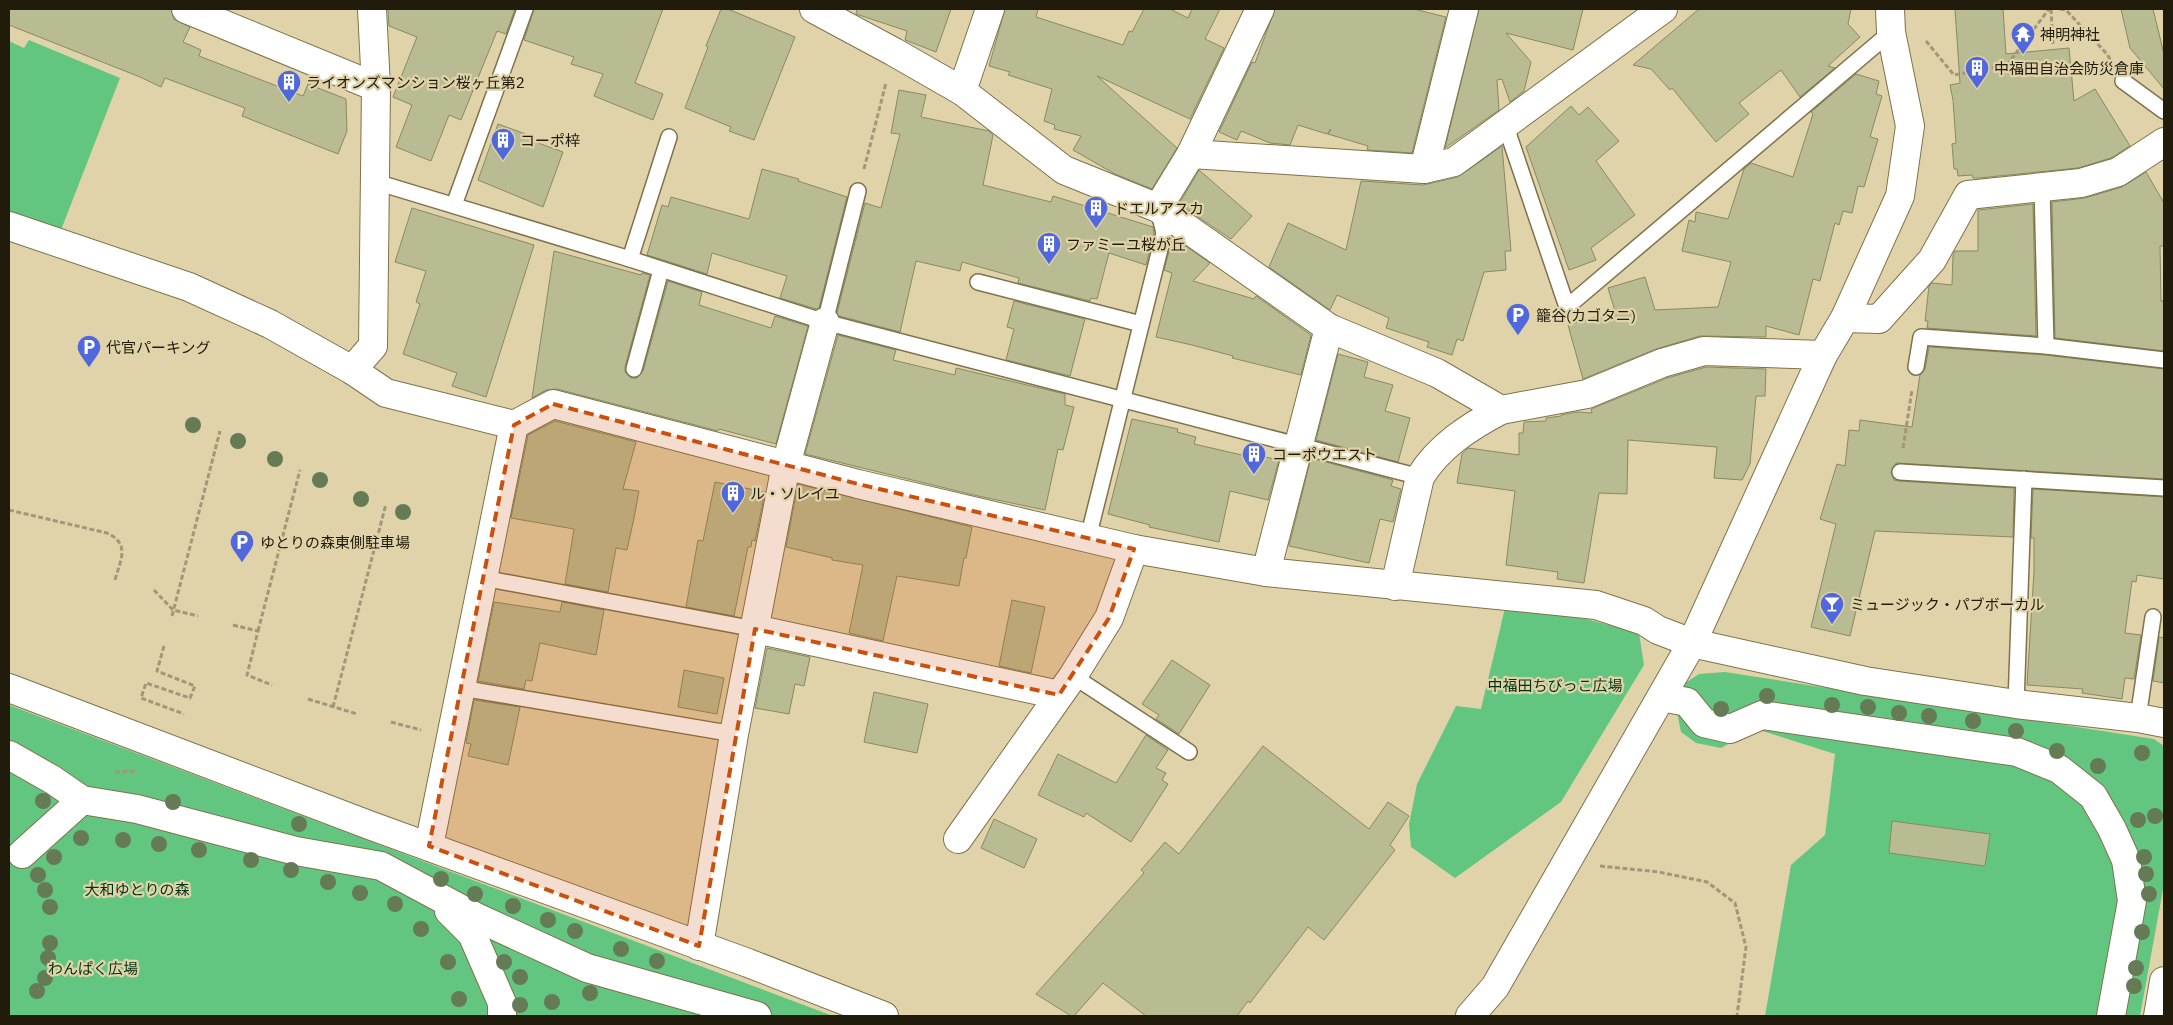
<svg xmlns="http://www.w3.org/2000/svg" width="2173" height="1025" viewBox="0 0 2173 1025" font-family="'IBM Plex Sans','Noto Sans JP',sans-serif">
	<style>
		.green { fill: #63c680 }
		.building { fill: #b9bc92; stroke: #878a62 }
		.lines { fill: none; stroke-linecap: round; stroke-linejoin: round }
		.lane-casing { stroke: #7f724b; stroke-width: 18 }
		.street-casing { stroke: #7f724b; stroke-width: 30 }
		.secondary-casing { stroke: #7f724b; stroke-width: 30 }
		.path { stroke: #a29776; stroke-width: 3; stroke-dasharray: 5 2.5; stroke-linecap: butt }
		.lane { stroke: #fff; stroke-width: 15 }
		.street { stroke: #fff; stroke-width: 28 }
		.secondary { stroke: #fff; stroke-width: 28 }
		.tree { fill: #657b56 }
		.marked { fill: #ca500c; fill-opacity: 0.2; stroke: #ca500c; stroke-width: 4; stroke-dasharray: 10 6; stroke-linejoin: round }
		.labels { text-anchor: middle; dominant-baseline: central; stroke-width: 4.5; stroke-linejoin: round; paint-order: stroke }
		.poi-label { font-size: 15px; fill: #201b0b; stroke: #e1d3a9; text-anchor: start }
		.park-label { font-size: 15px; fill: #003313; stroke: #e1d3a9 }
	</style>
	<rect width="100%" height="100%" fill="#e1d3a9"/>
	<g class="green">
		<path d="M29 40 120 78 61 230 9 211V41L24 48Z"/>
		<path d="M1505 608 1586 619 1639 633 1644 665 1561 802 1455 878 1411 847 1409 824 1417 784 1456 706 1481 709Z"/>
		<path d="M1725 672 2154 739 2164 746V884L2140 1016H1765L1791 865 1825 835 1835 754 1756 729 1721 748 1696 743 1681 732 1676 707 1682 685 1699 674Z"/>
		<path d="M9 705 833 1016H9Z"/>
	</g>
	<g class="building">
		<path d="M9 9H171L174 19 190 27 183 42 201 50 199 56 303 96 308 84 346 99 347 131 338 154 242 116 245 108 165 78 161 87 140 77 9 25Z"/>
		<path d="M388 9H515L506 34 497 31 461 120 449 115 431 161 396 147 412 105 393 97 417 37 389 26Z"/>
		<path d="M534 9H663L635 83 663 94 653 120 594 96 603 74 571 64 574 57 524 40Z"/>
		<path d="M721 9H728L795 37 754 140 729 131 731 127 685 108 708 47 706 46Z"/>
		<path d="M857 9H951L936 52 905 40 907 31 856 14Z"/>
		<path d="M1005 9H1038L1036 17 1123 45 1129 31 1132 32 1144 9H1170L1188 18 1192 9H1220L1205 39 1224 48 1190 119 1097 76 1177 148 1152 189 1115 174 1073 150 1081 136 1054 129 1055 125 1044 121 1052 89 1008 75 1010 72 989 66Z"/>
		<path d="M1275 9H1414L1446 17 1412 153 1367 150 1368 146 1328 134 1331 129 1327 134 1298 125 1290 145 1270 143 1241 131 1237 140 1219 132 1252 62 1255 63Z"/>
		<path d="M1479 9H1583L1573 50 1506 33 1531 62 1524 91 1510 102 1502 79 1497 80 1499 110 1445 148Z"/>
		<path d="M1699 9H1851L1848 24 1860 37 1828 66 1835 68 1800 97 1781 70 1739 103 1749 114 1716 142 1672 88 1670 90 1651 69 1633 65Z"/>
		<path d="M1955 9H2003L2006 54 2069 48 2074 101 2095 89 2130 146 2111 158 2078 168 1979 178H1973L1972 175 1958 176 1957 169H1954L1952 144 1956 143 1953 100 1950 85 1960 83Z"/>
		<path d="M2121 9H2153L2164 54V89L2130 48Z"/>
		<path d="M1856 74 1879 81 1876 94 1882 96 1870 137 1878 139 1864 187 1858 186 1852 213 1843 211 1839 225 1835 223 1820 281 1813 279 1799 335 1766 326V337L1700 336 1656 349 1583 379 1568 325 1615 311 1608 288 1645 277 1655 310 1718 307 1731 262 1682 251 1689 220 1695 222 1696 212 1728 219 1744 169 1751 163 1793 177 1813 114 1811 112Z"/>
		<path d="M899 90 926 95 921 117 989 131 993 135 983 185 1051 202 1053 196 1153 227 1154 233 1146 265 1109 253 1097 299 1091 298 1090 301 1018 283 1019 278 962 262 960 271 916 261 900 332 839 316 837 313 865 203 881 208 900 134 891 133Z"/>
		<path d="M1571 106 1579 115 1588 107 1619 141 1596 161 1635 215 1591 248 1596 260 1569 270 1526 147Z"/>
		<path d="M498 124 531 136 530 140 563 152 543 207 478 180Z"/>
		<path d="M1502 146 1511 251H1505L1506 270 1484 272 1463 341 1457 339 1452 355 1427 347 1429 342 1386 328 1389 318 1337 295 1330 310 1269 267 1288 223 1346 250 1361 181 1423 185 1458 177Z"/>
		<path d="M762 169 799 179 798 181 847 197 819 308 816 309 780 298 787 276 712 253 707 274 647 255 662 205 668 207 671 197 749 219Z"/>
		<path d="M1199 170 1252 216 1231 239 1179 204Z"/>
		<path d="M2146 172 2164 203V246H2160L2161 301H2164V351L2055 338 2052 202 2085 198 2122 187Z"/>
		<path d="M2033 204 2036 336 1927 328 1928 321H1925L1929 286 1932 283 1952 285 1953 255 1955 251H1978V210Z"/>
		<path d="M412 208 534 245 486 397 452 386 457 373 403 354 420 304 416 302 426 271 395 262Z"/>
		<path d="M1173 237 1210 263 1193 281 1254 299 1256 296 1311 335 1301 375 1232 358 1233 356 1192 345 1156 337 1172 273 1164 270Z"/>
		<path d="M554 251 641 275 642 273 650 275 625 367V372L631 378H637L643 371 668 281 702 292 699 305 771 328 775 316 808 326 776 444 719 429 718 431 557 389 546 390 532 398Z"/>
		<path d="M1014 301 1085 319 1070 376 1006 360 1014 329 1007 327Z"/>
		<path d="M838 335 896 350 893 360 955 375 956 368 1065 394V405L1074 407 1063 450 1058 449 1045 510 978 496 805 454Z"/>
		<path d="M1929 347 2045 355 2164 369V479L1896 463 1891 472 1894 480 1899 481 2014 488 2013 537 1875 531 1850 636 1811 627 1836 524 1820 519 1837 464 1845 466 1849 430 1859 431 1860 420 1912 427 1920 375 1925 369Z"/>
		<path d="M1338 354 1368 362 1364 377 1393 385 1385 411 1410 418 1398 462 1316 440Z"/>
		<path d="M1706 367 1766 369 1765 396H1756L1750 464 1742 480 1714 478 1717 447 1628 440 1627 494 1599 493 1584 583 1557 579 1558 572 1506 565 1515 491 1457 483 1462 454 1468 448 1519 455V433H1523L1524 422 1546 421V418L1561 416V415L1577 412 1592 413 1591 409 1667 378Z"/>
		<path d="M1132 419 1178 429 1177 432 1196 437 1194 444 1242 455 1243 452 1279 460 1268 500 1230 491 1219 542 1149 527 1150 525 1108 514Z"/>
		<path d="M555 421 636 442 623 489 639 491 634 518 627 550 616 548 608 592 565 584 574 529 511 518 528 435Z"/>
		<path d="M1311 458 1393 480 1391 486 1401 489 1393 522 1380 519 1369 563 1289 546Z"/>
		<path d="M715 482 765 492 755 541 752 540 751 547H748L734 616 686 607 698 540 703 541Z"/>
		<path d="M798 484 972 527 966 558H964L959 586 897 576 883 641 849 633 863 565 832 560V558L786 547Z"/>
		<path d="M2033 489 2164 497V579L2137 575 2136 582 2132 581 2125 633 2141 635 2134 679 2125 678 2122 699 2082 693 2083 689 2027 685 2034 571V538H2031Z"/>
		<path d="M1012 600 1045 607 1031 673 999 666Z"/>
		<path d="M494 602 560 612 562 602 604 610 596 655 540 643 532 681 526 680 524 689 478 681Z"/>
		<path d="M2159 637 2164 638V683L2153 681Z"/>
		<path d="M767 648 810 657 804 686 795 684 789 714 755 708Z"/>
		<path d="M1172 660 1210 685 1179 734 1156 719 1159 715 1142 704Z"/>
		<path d="M684 670 724 678 717 714 678 707Z"/>
		<path d="M874 692 928 704 917 753 864 742Z"/>
		<path d="M474 700 520 707 508 765 468 756 471 744 466 743Z"/>
		<path d="M1146 735 1168 750 1156 768 1166 773 1162 780 1168 784 1131 842 1086 813 1084 817 1038 795 1058 754 1116 783Z"/>
		<path d="M1263 746 1369 829 1388 802 1409 816 1390 845 1395 850 1324 940 1308 927 1250 1003 1248 1001 1237 1016H1146L1103 983 1074 1016H1071L1036 994 1144 873 1141 870 1165 842 1179 854Z"/>
		<path d="M994 819 1037 839 1024 868 981 848Z"/>
		<path d="M1892 821 1990 834 1985 866 1889 853Z"/>
	</g>
	<g class="lines">
		<defs>
			<g id="lane">
				<path d="M2123 81 2164 111"/>
				<path d="M1505 124 1567 307 1891 32"/>
				<path d="M376 182 630 259 825 322 1420 477"/>
				<path d="M2042 187 2046 346"/>
				<path d="M454 205 525 9"/>
				<path d="M630 259 669 137"/>
				<path d="M978 282 1141 324"/>
				<path d="M825 322 858 191"/>
				<path d="M1916 367 1921 337 2046 346 2164 360"/>
				<path d="M634 369 661 270"/>
				<path d="M1900 472 2164 488"/>
				<path d="M1088 538 1164 233 1158 209"/>
				<path d="M483 578 755 629"/>
				<path d="M1073 676 1189 752"/>
				<path d="M461 688 734 734"/>
				<path d="M2016 704 2024 479"/>
				<path d="M2138 718 2153 617"/>
			</g>
			<g id="street">
				<path d="M186 9 376 87"/>
				<path d="M814 9 894 52 962 91 1064 170 1158 208 1329 328 1437 373 1501 410 1587 394 1662 363 1704 351 1823 355"/>
				<path d="M962 91 990 9"/>
				<path d="M1191 154 1424 169 1454 162 1663 9"/>
				<path d="M1424 169 1464 9"/>
				<path d="M1158 208 1191 154 1260 9"/>
				<path d="M9 226 189 287 270 324 352 370 386 393 514 425 553 404 858 484 1134 549 1266 572 1596 605 1644 621 1658 630 1692 643 1865 681 2016 704 2138 718 2164 723"/>
				<path d="M1845 318 1879 319 1932 260 1968 195 2081 183 2118 172 2164 142"/>
				<path d="M352 370 373 346 376 87 372 9"/>
				<path d="M1266 572 1329 328"/>
				<path d="M1395 586 1420 477C1439 446 1469 427 1501 410"/>
				<path d="M755 629 1059 695"/>
				<path d="M1692 643 1823 355 1845 318 1900 196 1910 126 1891 32 1890 9"/>
				<path d="M1662 697 1687 702 1704 723 1730 729 1762 715 2017 752 2059 769 2093 796 2112 829 2126 860 2132 901 2111 1016"/>
				<path d="M9 755 53 780 82 800 137 809 296 851 381 866 478 918 587 968 757 1016"/>
				<path d="M958 839 1073 676 1109 618 1134 549"/>
				<path d="M429 846 514 425"/>
				<path d="M22 854 82 800"/>
				<path d="M449 911 472 934 502 1003V1016"/>
				<path d="M699 946 734 734 786 465 825 322"/>
			</g>
			<g id="secondary">
				<path d="M9 688 369 825 748 963 884 1016"/>
				<path d="M1470 1016 1495 987 1692 643"/>
				<path d="M2158 1016 2164 981"/>
			</g>
		</defs>
		<use href="#lane" class="lane-casing"/>
		<use href="#street" class="street-casing"/>
		<use href="#secondary" class="secondary-casing"/>
		<g class="path">
			<path d="M2051 9 2053 45"/>
			<path d="M2060 9 2066 10 2107 54 2111 61"/>
			<path d="M1926 41 1954 75 2007 65 2049 9"/>
			<path d="M864 169 886 83"/>
			<path d="M1903 448 1912 390"/>
			<path d="M9 510 107 533C131 544 120 561 115 580"/>
			<path d="M154 590 173 610 198 616"/>
			<path d="M172 616 220 431"/>
			<path d="M233 625 258 631 247 675 272 685"/>
			<path d="M258 631 300 470"/>
			<path d="M164 646 157 671 195 686 190 698 146 683 141 698 184 714"/>
			<path d="M308 699 357 714"/>
			<path d="M333 707 386 504"/>
			<path d="M391 722 421 730"/>
			<path d="M115 772 136 771"/>
			<path d="M1600 866 1659 872 1707 882 1735 903 1746 947 1737 1016"/>
		</g>
		<use href="#lane" class="lane"/>
		<use href="#street" class="street"/>
		<use href="#secondary" class="secondary"/>
	</g>
	<g class="tree">
		<circle cx="193" cy="425" r="8"/>
		<circle cx="238" cy="441" r="8"/>
		<circle cx="275" cy="459" r="8"/>
		<circle cx="320" cy="480" r="8"/>
		<circle cx="361" cy="499" r="8"/>
		<circle cx="403" cy="512" r="8"/>
		<circle cx="1767" cy="696" r="8"/>
		<circle cx="1832" cy="705" r="8"/>
		<circle cx="1868" cy="707" r="8"/>
		<circle cx="1721" cy="709" r="8"/>
		<circle cx="1899" cy="713" r="8"/>
		<circle cx="1929" cy="716" r="8"/>
		<circle cx="1973" cy="721" r="8"/>
		<circle cx="2016" cy="731" r="8"/>
		<circle cx="2057" cy="751" r="8"/>
		<circle cx="2142" cy="753" r="8"/>
		<circle cx="2098" cy="766" r="8"/>
		<circle cx="43" cy="801" r="8"/>
		<circle cx="173" cy="802" r="8"/>
		<circle cx="2155" cy="816" r="8"/>
		<circle cx="2138" cy="820" r="8"/>
		<circle cx="299" cy="824" r="8"/>
		<circle cx="81" cy="838" r="8"/>
		<circle cx="123" cy="840" r="8"/>
		<circle cx="159" cy="844" r="8"/>
		<circle cx="199" cy="850" r="8"/>
		<circle cx="54" cy="857" r="8"/>
		<circle cx="2144" cy="857" r="8"/>
		<circle cx="251" cy="860" r="8"/>
		<circle cx="291" cy="870" r="8"/>
		<circle cx="2146" cy="874" r="8"/>
		<circle cx="38" cy="875" r="8"/>
		<circle cx="441" cy="879" r="8"/>
		<circle cx="328" cy="882" r="8"/>
		<circle cx="45" cy="890" r="8"/>
		<circle cx="360" cy="893" r="8"/>
		<circle cx="475" cy="894" r="8"/>
		<circle cx="2149" cy="894" r="8"/>
		<circle cx="395" cy="904" r="8"/>
		<circle cx="513" cy="906" r="8"/>
		<circle cx="50" cy="907" r="8"/>
		<circle cx="548" cy="920" r="8"/>
		<circle cx="421" cy="929" r="8"/>
		<circle cx="575" cy="931" r="8"/>
		<circle cx="2142" cy="932" r="8"/>
		<circle cx="50" cy="943" r="8"/>
		<circle cx="621" cy="949" r="8"/>
		<circle cx="48" cy="958" r="8"/>
		<circle cx="657" cy="961" r="8"/>
		<circle cx="448" cy="962" r="8"/>
		<circle cx="504" cy="962" r="8"/>
		<circle cx="2136" cy="968" r="8"/>
		<circle cx="520" cy="977" r="8"/>
		<circle cx="45" cy="978" r="8"/>
		<circle cx="2134" cy="986" r="8"/>
		<circle cx="37" cy="991" r="8"/>
		<circle cx="590" cy="993" r="8"/>
		<circle cx="459" cy="999" r="8"/>
		<circle cx="552" cy="1002" r="8"/>
		<circle cx="520" cy="1005" r="8"/>
	</g>
	<path class="marked" d="M553 404 858 484 1134 549 1109 618 1059 695 755 629 699 946 429 846 514 425Z"/>
	<defs>
		<symbol id="temple-pin" viewBox="-11 -11 22 30"><path d="M0 17L-7.5 6A9.5 9.5 0 1 1 7.5 6Z" fill="#5168dd" stroke="#e1d3a9"/><path d="M0-6L5-2H3V0L6.5 2.5H4V6H1.5V3h-3V6H-4V2.5H-6.5L-3 0V-2H-5Z" fill="#fff"/></symbol>
		<symbol id="building-pin" viewBox="-11 -11 22 30"><path d="M0 17L-7.5 6A9.5 9.5 0 1 1 7.5 6Z" fill="#5168dd" stroke="#e1d3a9"/><path d="M-4-6H4V6H1V3H-1V6H-4ZM-2.5-4.3h1.7v1.8h-1.7ZM.8-4.3h1.7v1.8H.8ZM-2.5-1h1.7V.8h-1.7ZM.8-1h1.7V.8H.8Z" fill="#fff"/></symbol>
		<symbol id="parking-pin" viewBox="-11 -11 22 30"><path d="M0 17L-7.5 6A9.5 9.5 0 1 1 7.5 6Z" fill="#5168dd" stroke="#e1d3a9"/><path d="M-3.5-5.5H1a3.5 3.5 0 0 1 0 7H-1V5.5H-3.5ZM-1-3.4V-.6H.8a1.4 1.4 0 0 0 0-2.8Z" fill="#fff"/></symbol>
		<symbol id="bar-pin" viewBox="-11 -11 22 30"><path d="M0 17L-7.5 6A9.5 9.5 0 1 1 7.5 6Z" fill="#5168dd" stroke="#e1d3a9"/><path d="M-6-5H6L.8 .8V4.5H3.5V6h-7V4.5H-.8V.8Z" fill="#fff"/></symbol>
	</defs>
	<g fill-rule="evenodd">
		<use href="#temple-pin" x="2009" y="20" width="28" height="38"/>
		<use href="#building-pin" x="1963" y="54" width="28" height="38"/>
		<use href="#building-pin" x="275" y="68" width="28" height="38"/>
		<use href="#building-pin" x="489" y="126" width="28" height="38"/>
		<use href="#building-pin" x="1082" y="194" width="28" height="38"/>
		<use href="#building-pin" x="1035" y="230" width="28" height="38"/>
		<use href="#parking-pin" x="1504" y="301" width="28" height="38"/>
		<use href="#parking-pin" x="75" y="333" width="28" height="38"/>
		<use href="#building-pin" x="1240" y="440" width="28" height="38"/>
		<use href="#building-pin" x="719" y="479" width="28" height="38"/>
		<use href="#parking-pin" x="228" y="528" width="28" height="38"/>
		<use href="#bar-pin" x="1818" y="590" width="28" height="38"/>
	</g>
	<g class="labels">
		<g class="poi-label">
			<text x="2040" y="34">神明神社</text>
			<text x="1994" y="68">中福田自治会防災倉庫</text>
			<text x="306" y="82">ライオンズマンション桜ヶ丘第2</text>
			<text x="520" y="140">コーポ梓</text>
			<text x="1114" y="208">ドエルアスカ</text>
			<text x="1066" y="244">ファミーユ桜が丘</text>
			<text x="1536" y="315">籠谷(カゴタニ)</text>
			<text x="106" y="347">代官パーキング</text>
			<text x="1272" y="454">コーポウエスト</text>
			<text x="750" y="493">ル・ソレイユ</text>
			<text x="260" y="542">ゆとりの森東側駐車場</text>
			<text x="1850" y="604">ミュージック・パブボーカル</text>
		</g>
		<g class="park-label">
			<text x="1555" y="685">中福田ちびっこ広場</text>
			<text x="137" y="889">大和ゆとりの森</text>
			<text x="93" y="968">わんぱく広場</text>
		</g>
	</g>
	<rect width="2173" height="1025" fill="none" stroke="#201b0b" stroke-width="20"/>
</svg>
